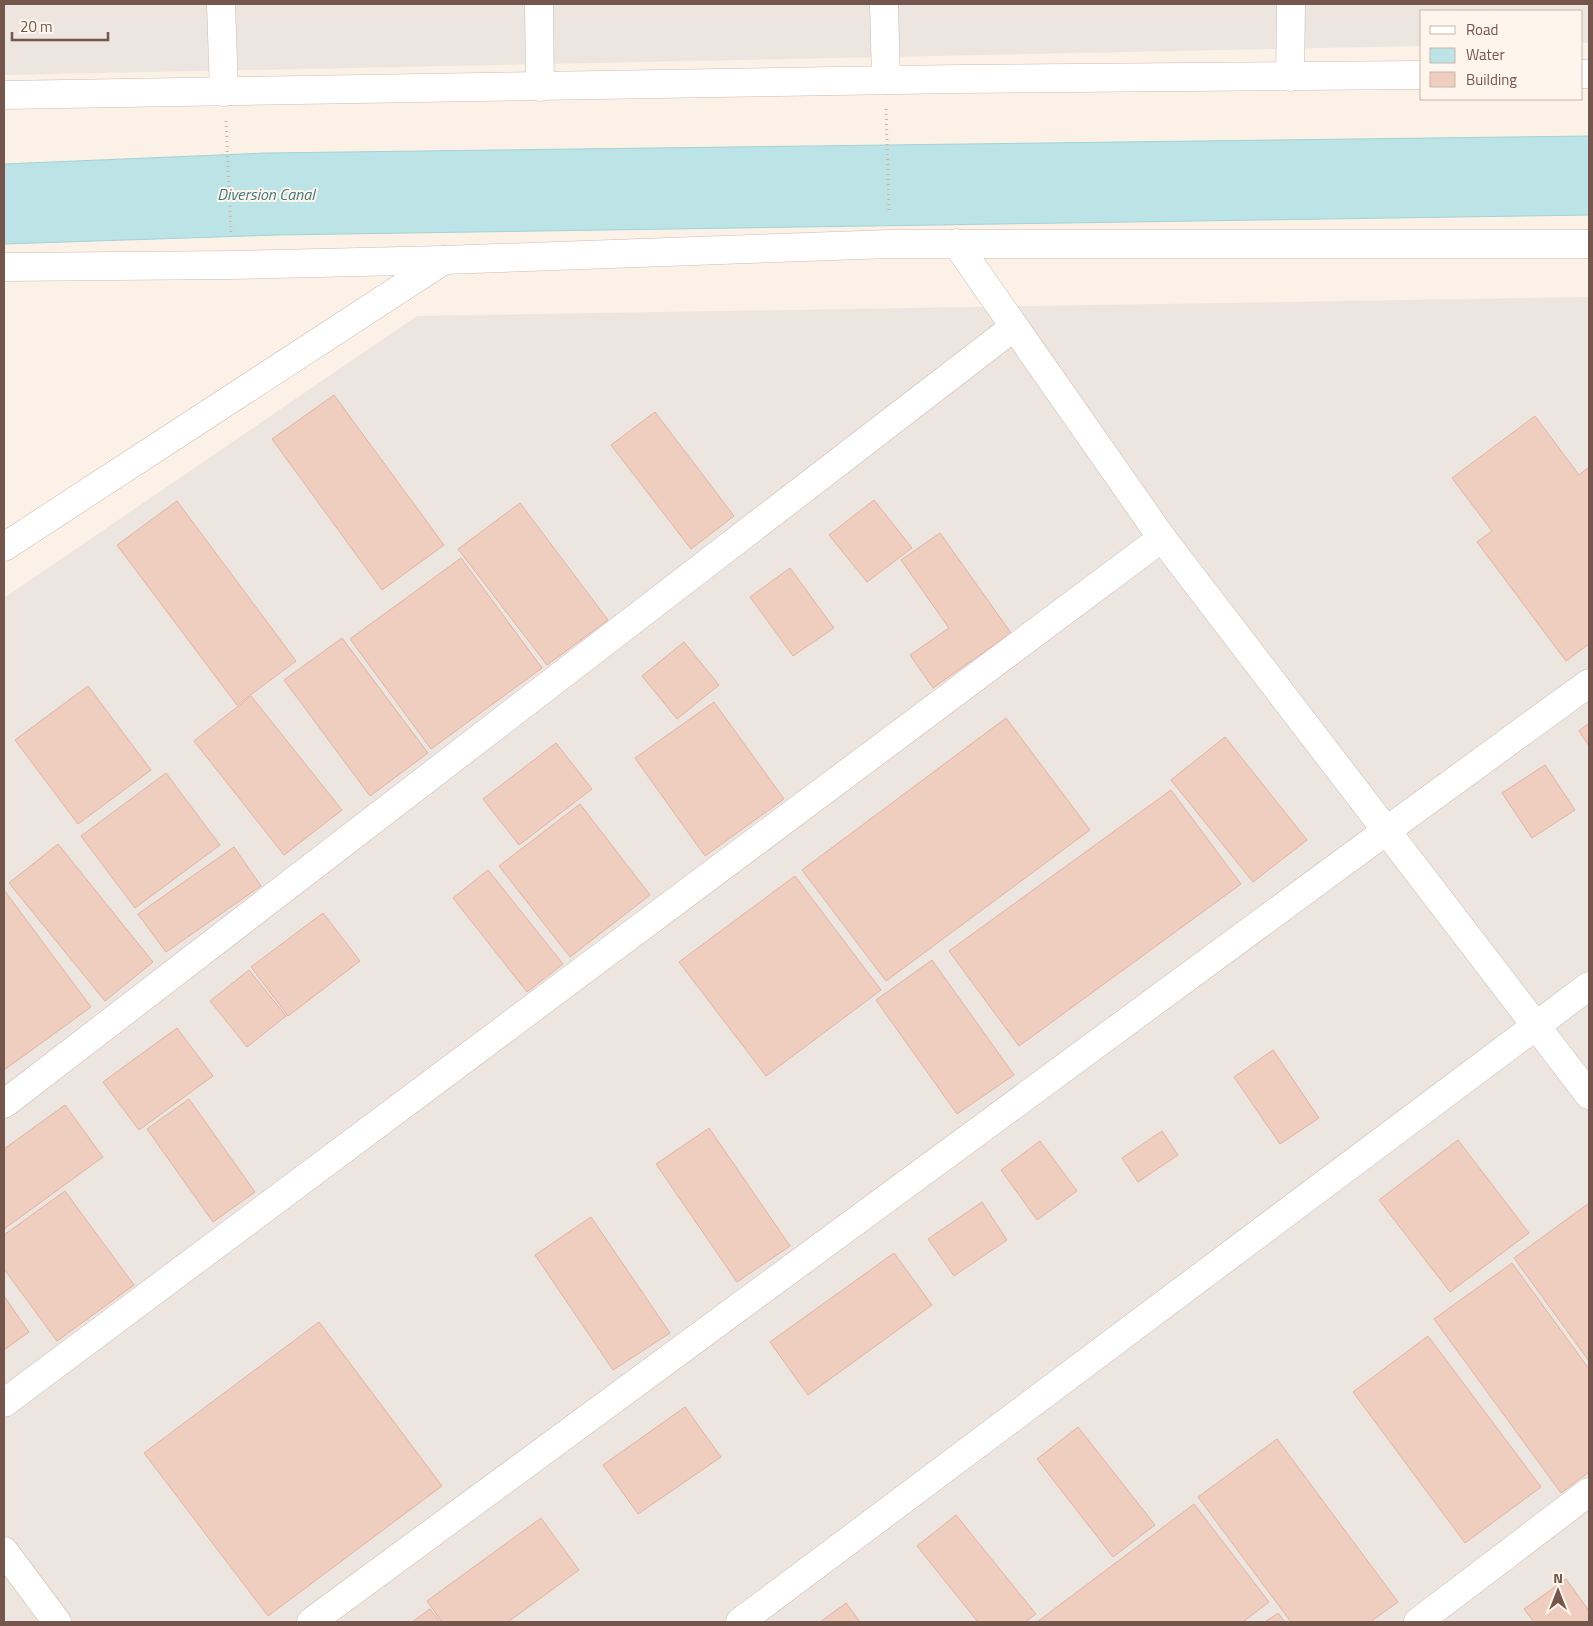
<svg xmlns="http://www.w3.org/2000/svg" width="1593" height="1626" viewBox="0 0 1593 1626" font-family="'Titillium Web',sans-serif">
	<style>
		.industrial { fill: #ece5e0 }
		.water { fill: #bce3e5; stroke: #a2d3d6 }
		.building { fill: #f0cebf; stroke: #e2b2a0 }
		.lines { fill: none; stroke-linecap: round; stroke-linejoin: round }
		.minor-casing { stroke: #cfbab0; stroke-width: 29 }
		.tertiary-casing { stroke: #cfbab0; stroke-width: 29 }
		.path { stroke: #d5b1a2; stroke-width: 3; stroke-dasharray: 1 4; stroke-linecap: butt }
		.minor { stroke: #fff; stroke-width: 28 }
		.tertiary { stroke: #fff; stroke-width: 28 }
		.labels { text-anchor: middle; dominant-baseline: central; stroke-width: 4; stroke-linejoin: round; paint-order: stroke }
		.water-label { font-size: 16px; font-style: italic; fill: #407679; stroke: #fef6ed }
	</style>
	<rect width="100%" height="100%" fill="#fcf1e7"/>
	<g class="industrial">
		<path d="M4 4H1589V43H1582V11H1422V46L4 75Z"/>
		<path d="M1589 297V1622H4V598L417 316Z"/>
	</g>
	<path class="water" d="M1589 136V215L277 235 4 244V164L266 153Z"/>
	<g class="building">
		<path d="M334 395 444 545 382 590 272 439Z"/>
		<path d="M655 412 734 516 691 549 611 445Z"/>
		<path d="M1535 416 1579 475 1589 467V644L1566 661 1477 542 1492 531 1452 478Z"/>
		<path d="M874 500 912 548 867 582 829 535Z"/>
		<path d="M177 501 296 661 237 705 117 545Z"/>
		<path d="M520 503 608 620 547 665 458 549Z"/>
		<path d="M940 533 1011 633 933 688 910 655 949 628 901 560Z"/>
		<path d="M461 558 542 668 431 749 350 639Z"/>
		<path d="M790 568 834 628 793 656 750 597Z"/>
		<path d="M342 638 428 753 370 796 284 680Z"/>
		<path d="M684 642 719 685 677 719 642 676Z"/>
		<path d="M88 686 151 770 78 824 15 740Z"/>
		<path d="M251 696 342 810 284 855 194 741Z"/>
		<path d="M714 702 784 799 705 856 635 758Z"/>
		<path d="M1006 718 1090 830 886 981 802 870Z"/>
		<path d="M1589 723V746L1579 731Z"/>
		<path d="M1225 737 1307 840 1253 882 1171 780Z"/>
		<path d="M556 743 592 789 519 845 483 799Z"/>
		<path d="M1545 765 1575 810 1532 838 1502 793Z"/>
		<path d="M166 773 220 845 135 908 81 836Z"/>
		<path d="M1171 790 1241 884 1019 1046 949 951Z"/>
		<path d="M580 804 650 895 570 957 499 866Z"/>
		<path d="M58 844 153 962 105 1001 9 883Z"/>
		<path d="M234 847 261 886 166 952 138 914Z"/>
		<path d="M488 870 563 964 527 992 453 898Z"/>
		<path d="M795 876 881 990 766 1076 679 962Z"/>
		<path d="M4 890 91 1007 4 1070Z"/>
		<path d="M323 913 360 961 288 1016 251 967Z"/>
		<path d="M932 960 1014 1075 957 1114 876 1000Z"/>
		<path d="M249 970 286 1016 247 1047 210 1001Z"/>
		<path d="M177 1028 213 1076 139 1130 103 1082Z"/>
		<path d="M1273 1050 1319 1118 1280 1144 1234 1077Z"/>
		<path d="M189 1099 255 1192 213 1222 147 1129Z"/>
		<path d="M65 1105 103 1157 4 1229V1149Z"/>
		<path d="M709 1128 790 1246 737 1282 656 1164Z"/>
		<path d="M1162 1131 1178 1155 1138 1182 1122 1158Z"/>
		<path d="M1458 1140 1529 1233 1450 1292 1379 1200Z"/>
		<path d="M1040 1141 1077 1191 1037 1220 1001 1170Z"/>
		<path d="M65 1191 134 1285 57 1341 4 1269V1235Z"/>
		<path d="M982 1202 1007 1240 954 1276 928 1239Z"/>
		<path d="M1589 1203V1361L1514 1258Z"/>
		<path d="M591 1217 670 1333 613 1370 535 1255Z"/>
		<path d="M894 1253 932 1305 808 1395 770 1342Z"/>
		<path d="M1512 1263 1589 1369V1472L1561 1493 1434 1319Z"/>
		<path d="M4 1296 29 1332 4 1350Z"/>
		<path d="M319 1322 442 1486 268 1616 144 1453Z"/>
		<path d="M1428 1336 1541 1487 1465 1543 1353 1392Z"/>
		<path d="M685 1407 721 1457 638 1514 603 1465Z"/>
		<path d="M1078 1427 1155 1525 1113 1557 1037 1459Z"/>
		<path d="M1277 1439 1398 1602 1370 1622H1291L1198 1497Z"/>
		<path d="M1194 1504 1269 1602 1243 1622H1037Z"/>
		<path d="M956 1515 1036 1614 1025 1622H978L917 1546Z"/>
		<path d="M541 1518 579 1570 508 1622H442L427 1601Z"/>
		<path d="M1566 1579 1589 1611V1622H1534L1524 1609Z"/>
		<path d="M846 1603 860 1622H820Z"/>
		<path d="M430 1609 440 1622H412Z"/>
		<path d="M1278 1613 1285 1622H1265Z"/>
	</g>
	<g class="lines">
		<defs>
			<g id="minor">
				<path d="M221 4 224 92"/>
				<path d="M539 4 540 87"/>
				<path d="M884 4 886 80"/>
				<path d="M1290 77 1291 4"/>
				<path d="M4 547 444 260"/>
				<path d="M4 1104 1014 327"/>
				<path d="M4 1403 1162 538"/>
				<path d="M311 1622 1386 831 1589 683"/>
				<path d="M740 1622 1589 986"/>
				<path d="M1418 1622 1589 1492"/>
			</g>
			<g id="tertiary">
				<path d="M1582 74H1589"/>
				<path d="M4 95 958 79 1422 75"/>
				<path d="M956 243 1162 538 1589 1095"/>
				<path d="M4 267 231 265 444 260 890 244H1589"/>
				<path d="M4 1551 57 1622"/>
			</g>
		</defs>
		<use href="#minor" class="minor-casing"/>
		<use href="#tertiary" class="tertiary-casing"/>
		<g class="path">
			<path d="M886 109 889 213"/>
			<path d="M226 121 231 234"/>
		</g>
		<use href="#minor" class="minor"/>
		<use href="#tertiary" class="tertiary"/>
	</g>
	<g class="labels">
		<g class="water-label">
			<text x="266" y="194">Diversion Canal</text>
		</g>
	</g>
	<rect width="1593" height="1626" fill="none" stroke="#74564c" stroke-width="10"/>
	<rect x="1420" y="10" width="162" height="90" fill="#fef6ed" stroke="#c7b6ad"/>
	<rect x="1430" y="26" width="25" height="8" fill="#ffffff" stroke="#c7b6ad"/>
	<text x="1466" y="35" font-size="15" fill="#74564c">Road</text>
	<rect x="1430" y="48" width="25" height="15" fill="#bce3e5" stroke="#c7b6ad"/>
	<text x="1466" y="60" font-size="15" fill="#74564c">Water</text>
	<rect x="1430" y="72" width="25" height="15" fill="#f0cebf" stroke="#c7b6ad"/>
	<text x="1466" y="85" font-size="15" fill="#74564c">Building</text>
	<g transform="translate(1558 1591)" stroke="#fef6ed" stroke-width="4" paint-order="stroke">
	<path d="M0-4L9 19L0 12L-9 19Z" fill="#74564c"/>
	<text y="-8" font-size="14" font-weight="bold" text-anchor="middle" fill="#74564c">N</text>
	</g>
	<path d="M12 32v8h96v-8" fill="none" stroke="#74564c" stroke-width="2.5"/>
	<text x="20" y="32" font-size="15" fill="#74564c" stroke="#fef6ed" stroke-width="4" paint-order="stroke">20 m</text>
</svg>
